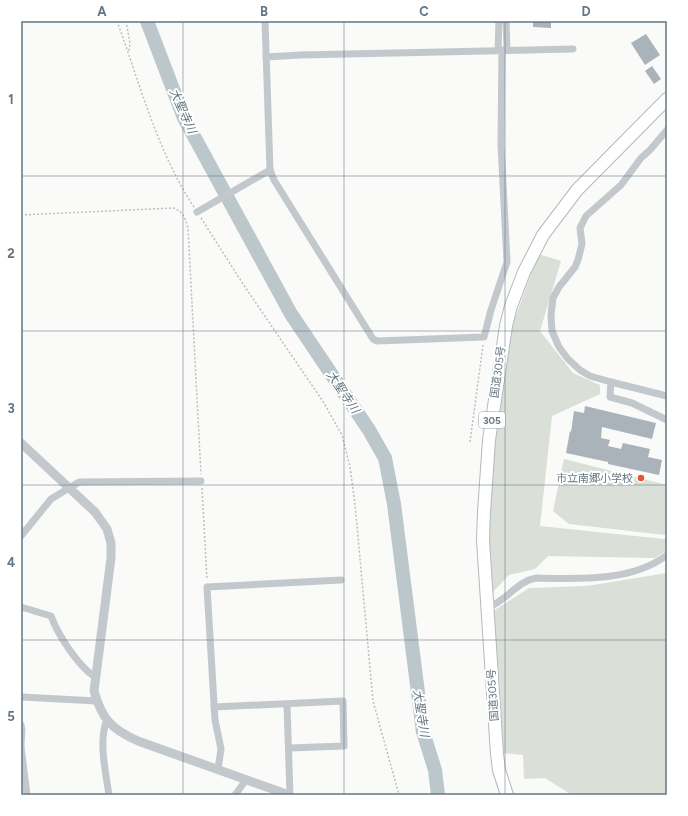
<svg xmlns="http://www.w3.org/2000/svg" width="688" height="816" viewBox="0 0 688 816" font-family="Figtree,'Noto Sans JP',sans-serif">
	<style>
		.green { fill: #dadfd7 }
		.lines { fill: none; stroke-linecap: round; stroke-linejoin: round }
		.river { stroke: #bbc7cb; stroke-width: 14 }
		.building { fill: #aab3b9 }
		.trunk-casing { stroke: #b4b9bd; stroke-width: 14 }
		.path { stroke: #bbbfc2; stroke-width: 1.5; stroke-dasharray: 2 2; stroke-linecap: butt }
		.minor { stroke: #c3c8cc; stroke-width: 7 }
		.tertiary { stroke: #c3c8cc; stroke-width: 9 }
		.trunk { stroke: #fff; stroke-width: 12 }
		.grid { fill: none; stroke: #657683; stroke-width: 1; stroke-opacity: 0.55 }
		.poi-dot { fill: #e4572e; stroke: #fff; stroke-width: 1.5 }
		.labels { text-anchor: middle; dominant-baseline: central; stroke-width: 4; stroke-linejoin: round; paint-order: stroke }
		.shield { fill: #fff; stroke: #939fa8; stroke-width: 1 }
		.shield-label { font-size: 10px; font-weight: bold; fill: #657683 }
		.street-label { font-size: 11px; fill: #657683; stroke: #fff }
		.poi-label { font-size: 11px; fill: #657683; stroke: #fff; text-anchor: end }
		.water-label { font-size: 12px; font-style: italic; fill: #60757c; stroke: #fff }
		.neatline { fill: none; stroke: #657683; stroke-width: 1.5 }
		.grid-label { font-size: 13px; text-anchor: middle; font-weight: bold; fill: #657683 }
	</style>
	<rect width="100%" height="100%" fill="#fafaf8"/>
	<g class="green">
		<path d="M538 254 561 261 540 331 573 373 600 385V394L552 416 540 526 664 539 667 538V550L655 558 548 556 535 569 509 575 492 593 486 493 504 349Z"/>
		<path d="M564 459 667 485V534L665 535 569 524 553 511Z"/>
		<path d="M667 573V795H572L545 778 524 779 523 755 502 753 500 685 493 611 529 588 587 586Z"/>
	</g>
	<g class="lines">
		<path class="river" d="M147 21 184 118 291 314 369 430 385 458 394 504 423 732 435 770 438 795"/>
	</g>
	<g class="building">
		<path d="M533 21H551V28L533 27Z"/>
		<path d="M646 34 660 55 645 65 631 43Z"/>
		<path d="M652 66 661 79 654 84 645 71Z"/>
		<path d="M585 406 656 423 652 439 602 427 601 438 610 440 608 446 621 449 623 443 650 449 648 457 662 460 659 475 608 464V462L566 453 570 431 571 432 574 411 584 413Z"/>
	</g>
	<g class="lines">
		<defs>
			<path id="trunk" d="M507 795 499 770 497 754 483 540 484 512 489 440 506 326 511 306 524 272 543 235 577 190 667 99"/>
		</defs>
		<use href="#trunk" class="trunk-casing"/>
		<g class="path">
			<path d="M117 21C140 84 157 151 194 207"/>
			<path d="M126 21 130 43 129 51"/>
			<path d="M21 215 173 208C183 211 185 218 188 228L201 474"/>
			<path d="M201 218 243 284 324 403 342 435 350 467 355 504 373 701 399 795"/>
			<path d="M470 442 483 345"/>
			<path d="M202 488 207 580"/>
		</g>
		<g class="minor">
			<path d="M265 21 270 170 274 180 373 339 377 341 484 337 491 310 507 262 501 144 502 50"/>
			<path d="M506 21 507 50"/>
			<path d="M498 50 499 21"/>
			<path d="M266 57 300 55 573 49"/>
			<path d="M667 130 650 150 641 158 621 185 586 216 580 228 582 244 578 260 575 267 559 287 553 298 551 315 552 331 559 347 568 359 580 370 590 376 611 382 667 396"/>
			<path d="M197 212 270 170"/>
			<path d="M611 382 610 397 632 403 667 420"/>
			<path d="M21 536 51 499 79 482 201 481"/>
			<path d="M487 602 493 605C509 597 519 581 536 578 578 579 632 582 667 555"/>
			<path d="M21 607 51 616C58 635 78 666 95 677"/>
			<path d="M21 697 97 701"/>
			<path d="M287 705 290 795"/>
			<path d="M214 707 343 701 344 746 289 748"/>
			<path d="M107 720C98 740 106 774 109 795"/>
			<path d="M21 725 22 730 21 745"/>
			<path d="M21 747 27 795"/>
			<path d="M218 769 221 749 215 720 207 587 341 580"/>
			<path d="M235 795 246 780"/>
		</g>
		<path class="tertiary" d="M21 443 95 512 107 529 111 543V558L94 691C102 719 111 729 138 741L289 795"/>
		<use href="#trunk" class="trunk"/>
	</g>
	<path class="grid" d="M183 21V795M344 21V795M505 21V795M21 176H667M21 331H667M21 485H667M21 640H667"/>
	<circle class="poi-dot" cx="641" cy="478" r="4"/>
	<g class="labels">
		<rect class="shield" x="479" y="412" width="26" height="16" rx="3"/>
		<g class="shield-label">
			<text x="492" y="420">305</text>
		</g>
		<g class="street-label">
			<text transform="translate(498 372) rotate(-82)">国道305号</text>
			<text transform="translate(493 695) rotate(-94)">国道305号</text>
		</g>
		<g class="poi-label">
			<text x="633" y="478">市立南郷小学校</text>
		</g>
		<g class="water-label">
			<text transform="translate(183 111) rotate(66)">大聖寺川</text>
			<text transform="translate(343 392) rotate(56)">大聖寺川</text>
			<text transform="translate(421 713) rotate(81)">大聖寺川</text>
		</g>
	</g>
	<rect width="688" height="816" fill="none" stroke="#ffffff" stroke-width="44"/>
	<rect x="22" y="22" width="644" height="772" class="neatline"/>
	<g class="grid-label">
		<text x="102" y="16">A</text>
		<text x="264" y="16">B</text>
		<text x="424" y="16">C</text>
		<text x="586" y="16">D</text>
		<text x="11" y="104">1</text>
		<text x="11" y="258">2</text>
		<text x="11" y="413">3</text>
		<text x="11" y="567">4</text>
		<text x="11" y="721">5</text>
	</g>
</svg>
